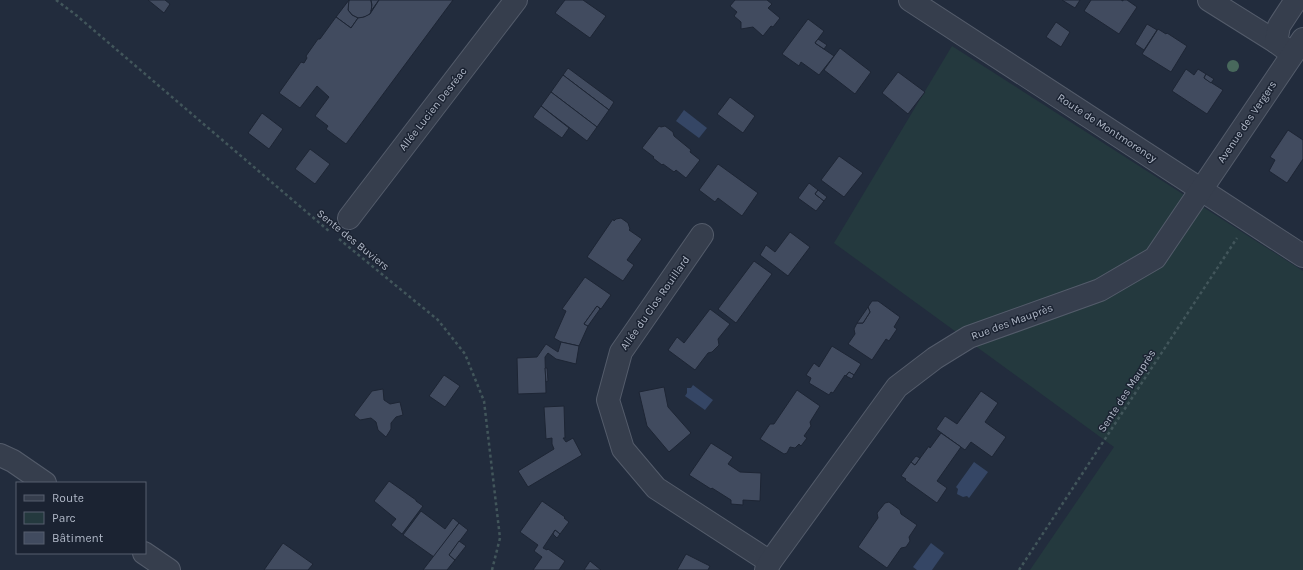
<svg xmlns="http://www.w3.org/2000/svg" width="1303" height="570" viewBox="0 0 1303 570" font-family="Karla,sans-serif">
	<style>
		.green { fill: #24393e }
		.water { fill: #354665 }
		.building { fill: #414b5f; stroke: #1d2534 }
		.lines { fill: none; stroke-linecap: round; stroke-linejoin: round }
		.minor-casing { stroke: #545c6b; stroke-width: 24 }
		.path { stroke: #42565b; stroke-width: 2.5; stroke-dasharray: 3 3; stroke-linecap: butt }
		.minor { stroke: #363e4d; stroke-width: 22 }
		.tree { fill: #48685c }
		.labels { text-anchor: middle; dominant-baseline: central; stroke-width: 3; stroke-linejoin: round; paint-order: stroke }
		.street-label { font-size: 11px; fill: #b1b9c8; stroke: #1b2332 }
	</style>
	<rect width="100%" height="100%" fill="#222c3d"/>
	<path class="green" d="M952 46 1303 271V570H1030L1114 447 834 243Z"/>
	<g class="water">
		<path d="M684 110 707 128 699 138 676 121Z"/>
		<path d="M693 385 713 400 705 410 685 396 687 393V388H691Z"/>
		<path d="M974 462 988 472 969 498 967 496 963 497 957 494 958 489 956 487Z"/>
		<path d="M931 543 944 553 932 570H917L913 567Z"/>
	</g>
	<g class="building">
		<path d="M148 0H165L170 4 164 13Z"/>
		<path d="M349 0H371L372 8 370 14 367 16 361 18H358L352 15 348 10V4Z"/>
		<path d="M349 0 348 10 352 15 358 18 351 28 336 17Z"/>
		<path d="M371 0H379L371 11 372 5Z"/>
		<path d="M379 0H453L346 144 326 129 328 126 315 116 329 97 317 86 300 108 279 93 301 62 304 63 307 58 306 56 318 39H320L336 17 351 28 358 18 364 17 370 14Z"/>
		<path d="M565 0H583L606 16 590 38 555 13Z"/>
		<path d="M735 0H767L772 4 768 8 780 18 773 27 771 26 763 36 753 27 741 29V22L734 16 737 12 730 6Z"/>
		<path d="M1062 0H1080L1075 8Z"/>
		<path d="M1091 0H1121L1123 1V0H1127L1137 7 1119 34 1084 11Z"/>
		<path d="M808 19 824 31 815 43 834 56 819 75 801 62 799 66 782 54Z"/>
		<path d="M1056 22 1070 32 1061 47 1046 37Z"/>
		<path d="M1147 24 1157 30 1144 50 1135 44Z"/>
		<path d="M1158 29 1166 34 1167 33 1187 46 1171 72 1142 54Z"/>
		<path d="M818 39 827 45 824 49 815 43Z"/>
		<path d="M840 48 871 72 855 94 824 70Z"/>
		<path d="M568 68 614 102 609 110 563 75Z"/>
		<path d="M1186 69 1194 75 1198 69 1206 74 1204 78 1223 90 1207 114 1172 91Z"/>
		<path d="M898 72 925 92 908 114 882 93Z"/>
		<path d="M1206 74 1214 79 1211 83 1204 78Z"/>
		<path d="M563 75 609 110 597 127 551 92Z"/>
		<path d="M551 92 597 127 587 141 541 106Z"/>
		<path d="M730 97 755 116 743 133 717 114Z"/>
		<path d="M541 106 569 128 562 138 533 117Z"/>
		<path d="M262 113 283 129 269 149 248 133Z"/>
		<path d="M659 126 661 127 665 126 673 132 674 136 691 150 690 152 700 160 686 178 676 170 674 172 663 164 662 165 653 158 654 157 642 148Z"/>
		<path d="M1288 130 1303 140V159L1287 183 1269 171 1275 160 1270 157Z"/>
		<path d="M310 149 330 164 315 184 295 169Z"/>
		<path d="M839 156 863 173 844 197 821 180Z"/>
		<path d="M718 164 758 193 742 216 718 198 715 202 699 190Z"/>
		<path d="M809 183 818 190 815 194 824 201 816 211 798 198Z"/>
		<path d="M818 190 827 197 824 201 815 194Z"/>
		<path d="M621 218 628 223 630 229 629 230 642 239 627 260 634 265 623 281 587 257 613 219 614 221 616 219Z"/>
		<path d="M790 232 810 247 788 276 760 255 766 245 775 252Z"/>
		<path d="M754 261 772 274 736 323 718 309Z"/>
		<path d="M585 277 611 295 601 309 597 306 584 324 588 326 579 346 561 342 554 338 566 311 562 309Z"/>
		<path d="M872 301H878L900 317 894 327 897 329 889 341 886 339 872 360 848 344 855 334 854 329 857 323H863L870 312 868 307Z"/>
		<path d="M597 306 600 309 588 326 584 324Z"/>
		<path d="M868 307 870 312 863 323H857Z"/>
		<path d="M710 309 730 324 718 339 719 345 712 352 708 353 695 370 668 350 677 337 684 343Z"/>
		<path d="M561 342 579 346 576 364 556 359 548 353 545 357 546 393 518 394 517 358 537 357 546 344 558 352Z"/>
		<path d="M832 346 861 364 854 375 849 372 846 376 845 375 833 393 831 392 829 395 809 383 811 378 806 375 814 363 819 367Z"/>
		<path d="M545 368H547L548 381 546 382Z"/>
		<path d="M849 372 854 375 852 379 846 376Z"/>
		<path d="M444 375 460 386 445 407 429 396Z"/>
		<path d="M664 387 668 407 691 433 669 452 647 426 639 392Z"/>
		<path d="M383 389 384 400 390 404 400 402 403 415 396 417 391 423V429L386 437 378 430 376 422 371 418 360 420 354 415 372 391Z"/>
		<path d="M797 390 820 406 810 422 811 426 804 436 807 438 801 446 799 444 795 448 790 447 787 453 784 454 760 439 770 424H774Z"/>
		<path d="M981 391 998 403 985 422 1006 437 992 457 971 442 965 450 936 429 945 416 957 424Z"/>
		<path d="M564 406 565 438H563L566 442 573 438 582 455 528 487 518 471 554 449 552 444V438L546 439 544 407Z"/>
		<path d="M941 433 961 447 937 481 947 488 937 503 905 480 906 479 901 476 911 462 915 465 929 446 930 448Z"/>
		<path d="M711 443 733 457 728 464 740 472 761 473 760 501 743 500V505L731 504V500L712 488 711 489 689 475Z"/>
		<path d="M916 456 920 458 915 465 911 462Z"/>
		<path d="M389 481 416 500V501L423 506 402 534 391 525 396 519 374 501Z"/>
		<path d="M542 501 565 517 564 518 569 522 560 534 555 530 543 548 547 550 548 549 565 561 559 570H533L542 557 534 551 538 545 520 532Z"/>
		<path d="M889 502 900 510 901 514 917 525 909 537 910 541 906 547 901 548 887 568 858 547 878 518 877 513 885 503Z"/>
		<path d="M421 511 445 529 453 518 459 523 434 557 403 535Z"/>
		<path d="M459 523 468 530 449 555 455 560 447 570H423Z"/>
		<path d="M555 530 560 534 557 538 553 534Z"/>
		<path d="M459 541 466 546 455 560 449 555Z"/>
		<path d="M283 543 313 564 308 570H264Z"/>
		<path d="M686 554 710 566 708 570H677Z"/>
		<path d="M590 561 601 570H584Z"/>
	</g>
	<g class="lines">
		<defs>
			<g id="minor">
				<path d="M910 0 1303 256"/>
				<path d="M1209 0 1276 42"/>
				<path d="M1287 50 1276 42 1279 26 1296 0"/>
				<path d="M349 218 516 0"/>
				<path d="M702 235 621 352 608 400 623 449 656 488 770 562"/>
				<path d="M0 455 13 461 45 483"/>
				<path d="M144 553 169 570"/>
				<path d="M766 570 770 562 897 387 935 358 969 337 1100 290 1155 258 1303 39"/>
			</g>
		</defs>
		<use href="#minor" class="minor-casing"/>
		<g class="path">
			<path d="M56 0 76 15 330 232"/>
			<path d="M339 239 438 320 465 354 484 401 500 538 492 570"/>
			<path d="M1019 570 1237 238"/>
		</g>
		<use href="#minor" class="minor"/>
	</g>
	<circle class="tree" cx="1233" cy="66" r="6"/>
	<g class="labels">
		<g class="street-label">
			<text transform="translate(433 109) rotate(-52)">Allée Lucien Desréac</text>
			<text transform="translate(1247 122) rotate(-56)">Avenue des Vergers</text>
			<text transform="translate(1107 128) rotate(33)">Route de Montmorency</text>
			<text transform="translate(353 240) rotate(39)">Sente des Buviers</text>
			<text transform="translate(655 303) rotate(-55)">Allée du Clos Rouillard</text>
			<text transform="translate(1012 322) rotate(-20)">Rue des Mauprès</text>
			<text transform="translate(1127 391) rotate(-57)">Sente des Mauprès</text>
		</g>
	</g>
	<rect x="16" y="482" width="130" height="72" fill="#1b2332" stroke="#575f6e"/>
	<rect x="24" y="495" width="20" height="6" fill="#363e4d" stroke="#575f6e"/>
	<text x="52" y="502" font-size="12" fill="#b1b9c8">Route</text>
	<rect x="24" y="512" width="20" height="12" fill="#24393e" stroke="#575f6e"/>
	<text x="52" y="522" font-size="12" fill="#b1b9c8">Parc</text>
	<rect x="24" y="532" width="20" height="12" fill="#414b5f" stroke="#575f6e"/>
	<text x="52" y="542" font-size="12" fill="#b1b9c8">Bâtiment</text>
</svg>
